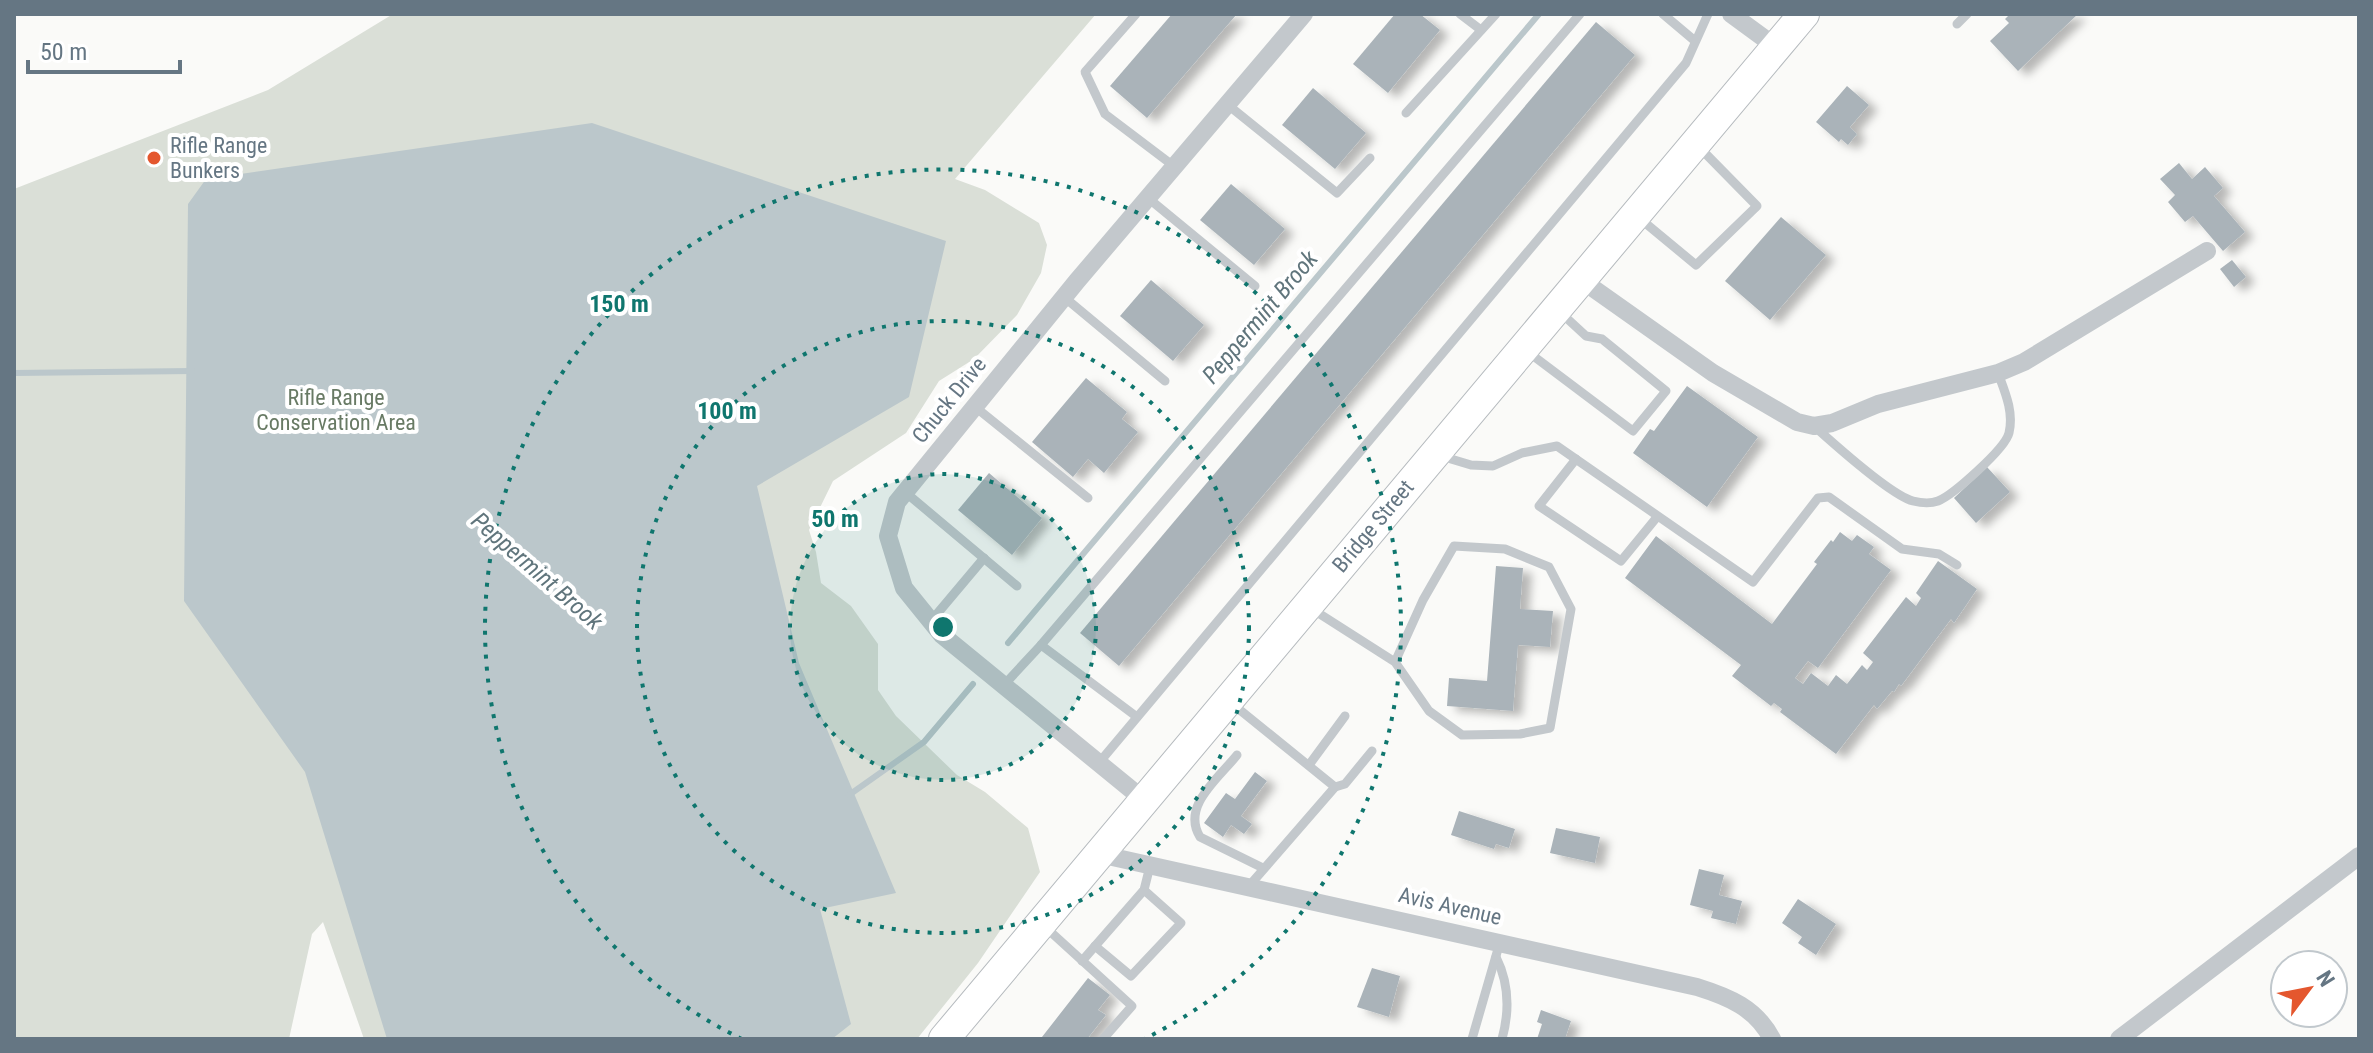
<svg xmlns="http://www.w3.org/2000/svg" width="2373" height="1053" viewBox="0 0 2373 1053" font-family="'Roboto Condensed',sans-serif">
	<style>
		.green { fill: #dadfd7 }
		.water { fill: #bbc7cb }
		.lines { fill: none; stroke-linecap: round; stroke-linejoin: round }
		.stream { stroke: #bbc7cb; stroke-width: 6 }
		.building { fill: #aab3b9; filter: url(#shadow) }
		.primary-casing { stroke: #b5babe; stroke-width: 32 }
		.lane { stroke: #c3c8cc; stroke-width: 9 }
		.street { stroke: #c3c8cc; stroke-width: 18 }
		.primary { stroke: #fff; stroke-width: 30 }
		.ring { fill: none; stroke: #0f766e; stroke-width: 4; stroke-dasharray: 4 8 }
		.poi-dot { fill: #e4572e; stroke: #fff; stroke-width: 3 }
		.labels { text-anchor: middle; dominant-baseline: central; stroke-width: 8; stroke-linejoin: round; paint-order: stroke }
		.poi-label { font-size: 22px; fill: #657683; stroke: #fff; text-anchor: start }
		.park-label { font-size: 22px; fill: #687a64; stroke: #fff }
		.street-label { font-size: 22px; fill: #657683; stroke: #fff }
		.water-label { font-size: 24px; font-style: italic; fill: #60757c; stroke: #fff }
		.centre { fill: #0f766e; stroke: #fff; stroke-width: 4 }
		.ring-label { font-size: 24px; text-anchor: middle; font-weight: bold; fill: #0f766e; stroke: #fff; stroke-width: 8; stroke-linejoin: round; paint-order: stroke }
	</style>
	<defs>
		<filter id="shadow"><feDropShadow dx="9" dy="5" stdDeviation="4" flood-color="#0004"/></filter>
	</defs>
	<rect width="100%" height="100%" fill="#fafaf8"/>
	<path class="green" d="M393 14H1096L955 179 985 190 1039 223 1047 245 1041 273 1017 315 974 359 939 381 906 433 833 481 809 530 816 552 821 583 851 606 878 644V690L896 716 957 775 985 792 1028 828 1040 872 978 963 917 1039H364L323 922 312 934 289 1039H14V189L268 90Z"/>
	<path class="water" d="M592 123 946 241 909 397 757 486 799 663 896 893 820 909 851 1024 832 1039H387L305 772 184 601 188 204 206 179Z"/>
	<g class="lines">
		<g class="stream">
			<path d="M14 373 192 371"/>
			<path d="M1008 643 1539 14"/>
			<path d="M849 795 924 742 973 684"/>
		</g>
	</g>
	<g class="building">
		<path d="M1172 14H1237L1147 118 1110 86Z"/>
		<path d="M1395 14H1420L1440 30 1388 93 1353 64Z"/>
		<path d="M2010 14H2078L2018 71 1990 41 2009 23 2005 19Z"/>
		<path d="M1596 22 1635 55 1119 666 1080 633Z"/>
		<path d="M1847 86 1869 105 1850 127 1857 134 1848 145 1841 139 1839 142 1816 122Z"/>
		<path d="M1313 88 1366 133 1335 169 1282 125Z"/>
		<path d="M2179 163 2192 179 2205 167 2223 188 2214 196 2245 232 2223 251 2193 216 2185 222 2168 202 2175 195 2160 179Z"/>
		<path d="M1231 184 1285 229 1254 265 1200 220Z"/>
		<path d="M1781 217 1826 255 1770 320 1725 281Z"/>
		<path d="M2232 260 2246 277 2234 287 2220 269Z"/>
		<path d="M1151 280 1204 325 1173 361 1120 316Z"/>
		<path d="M1086 378 1127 412 1122 419 1138 432 1104 473 1088 459 1073 477 1032 442Z"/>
		<path d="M1687 386 1758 437 1707 507 1633 453 1650 429 1654 431Z"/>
		<path d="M1987 467 2010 492 1976 523 1954 498Z"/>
		<path d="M989 473 1042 518 1012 555 958 510Z"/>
		<path d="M1840 532 1852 541 1857 535 1874 547 1869 554 1891 570 1818 668 1808 661 1795 678 1803 684 1811 673 1828 686 1836 675 1847 684 1862 665 1867 670 1873 662 1863 653 1906 597 1916 606 1921 598 1916 593 1938 561 1977 589 1954 623 1951 619 1901 686 1899 684 1894 692 1892 691 1877 709 1874 705 1836 754 1780 712 1782 709 1774 703 1771 706 1732 676 1741 665 1625 578 1656 536 1772 624 1817 564 1814 562 1831 540 1833 542Z"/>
		<path d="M1496 566 1523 568 1520 609 1553 611 1550 647 1518 645 1513 711 1447 706 1449 678 1487 681Z"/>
		<path d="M1255 772 1267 781 1241 816 1252 824 1244 834 1231 825 1223 837 1204 823 1226 793 1235 799Z"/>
		<path d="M1459 811 1515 829 1509 848 1496 844 1494 849 1451 835Z"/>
		<path d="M1556 828 1600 837 1595 863 1550 853Z"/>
		<path d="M1699 869 1724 875 1719 895 1742 901 1736 924 1711 918 1713 911 1690 905Z"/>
		<path d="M1798 899 1836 924 1816 955 1798 943 1802 937 1782 923Z"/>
		<path d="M1372 968 1400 976 1389 1017 1357 1007Z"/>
		<path d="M1088 978 1110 995 1098 1010 1106 1015 1087 1039H1045L1042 1037Z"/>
		<path d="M1541 1010 1571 1021 1565 1039H1537L1542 1024 1537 1022Z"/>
	</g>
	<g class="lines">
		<defs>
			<path id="primary" d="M944 1039 1804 14"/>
		</defs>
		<use href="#primary" class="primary-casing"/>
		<g class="lane">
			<path d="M1136 14 1085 72 1105 114 1175 167"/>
			<path d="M1460 14 1481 30"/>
			<path d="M1663 14 1695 41"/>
			<path d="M1957 24 1967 14"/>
			<path d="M1228 105 1337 193 1370 158"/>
			<path d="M1406 113 1496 14"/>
			<path d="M1148 198 1255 286"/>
			<path d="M1638 217 1696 265 1757 206 1700 148"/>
			<path d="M1064 297 1165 381"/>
			<path d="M1528 352 1633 431 1666 391 1602 339 1586 336 1560 312"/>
			<path d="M974 406 1088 498"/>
			<path d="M1814 426C1833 443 1890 495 1913 501 1921 503 1930 504 1938 501 1953 495 2005 449 2009 433 2014 412 2005 392 1998 373"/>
			<path d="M1441 456 1471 465 1493 466 1522 453 1557 446 1753 582 1818 498 1829 497 1902 549 1939 554 1957 565"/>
			<path d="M1576 459 1539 506 1621 561 1657 517"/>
			<path d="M905 492 1017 586"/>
			<path d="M1312 609 1395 662 1429 711 1462 735 1520 734 1550 728 1571 609 1549 567 1505 549 1454 546 1423 600 1395 662"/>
			<path d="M931 621 984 558"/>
			<path d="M1041 645 1137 717"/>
			<path d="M1003 686 1041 645 1580 14"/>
			<path d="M1230 702 1335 787 1249 886"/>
			<path d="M1237 755C1219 778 1181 806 1200 837L1263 868"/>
			<path d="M1098 764 1686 63 1708 14"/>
			<path d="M1309 765 1345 716"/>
			<path d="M1335 787 1345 784 1372 751"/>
			<path d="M1043 925 1132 1006 1103 1039"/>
			<path d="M1095 946 1131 976 1181 923 1144 890"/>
			<path d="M1496 957C1509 983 1510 1010 1502 1039"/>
			<path d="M1082 961 1144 890 1150 866"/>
			<path d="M1472 1039 1500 942"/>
		</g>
		<g class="street">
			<path d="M1731 14 1776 47"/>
			<path d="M1580 279 1713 373 1797 422 1814 426 1832 423 1878 404 1998 373 2024 362 2207 251"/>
			<path d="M1144 800 942 635 904 588 888 536 897 502 1077 281 1304 14"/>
			<path d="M1099 854 1697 987C1729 997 1756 1008 1772 1039"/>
			<path d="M2119 1039 2359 856"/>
		</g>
		<use href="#primary" class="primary"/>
	</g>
	<circle cx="943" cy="627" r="153" fill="#0f766e" fill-opacity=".12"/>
	<g class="ring">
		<circle cx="943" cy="627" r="153"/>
		<circle cx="943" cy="627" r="306"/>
		<path d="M742 1039A458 458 0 1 1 1144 1039"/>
	</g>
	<circle class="poi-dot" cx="154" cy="158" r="8"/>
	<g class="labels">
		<g class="poi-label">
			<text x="170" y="145">Rifle Range<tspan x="170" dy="25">Bunkers</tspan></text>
		</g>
		<g class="park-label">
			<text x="336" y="397">Rifle Range<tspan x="336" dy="25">Conservation Area</tspan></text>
		</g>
		<g class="street-label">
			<text transform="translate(949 400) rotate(-51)">Chuck Drive</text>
			<text transform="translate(1373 526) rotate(-50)">Bridge Street</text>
			<text transform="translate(1450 906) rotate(13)">Avis Avenue</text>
		</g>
		<g class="water-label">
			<text transform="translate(1260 317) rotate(-50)">Peppermint Brook</text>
			<text transform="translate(537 571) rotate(41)">Peppermint Brook</text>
		</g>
	</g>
	<circle cx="943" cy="627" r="12" class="centre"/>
	<g class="ring-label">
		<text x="619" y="312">150 m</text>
		<text x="727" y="419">100 m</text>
		<text x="835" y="527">50 m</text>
	</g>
	<rect width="2373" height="1053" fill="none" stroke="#657683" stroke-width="32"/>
	<g transform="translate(2309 989) rotate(58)"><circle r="38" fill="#ffffff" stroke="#c1c8cd" stroke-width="2"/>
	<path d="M0-6L14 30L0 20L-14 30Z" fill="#e4572e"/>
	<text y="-12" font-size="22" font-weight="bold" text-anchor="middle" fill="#657683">N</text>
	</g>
	<path d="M28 60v12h152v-12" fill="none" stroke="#657683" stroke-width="4"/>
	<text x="40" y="60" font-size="24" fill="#657683" stroke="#ffffff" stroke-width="6" paint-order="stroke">50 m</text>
</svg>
